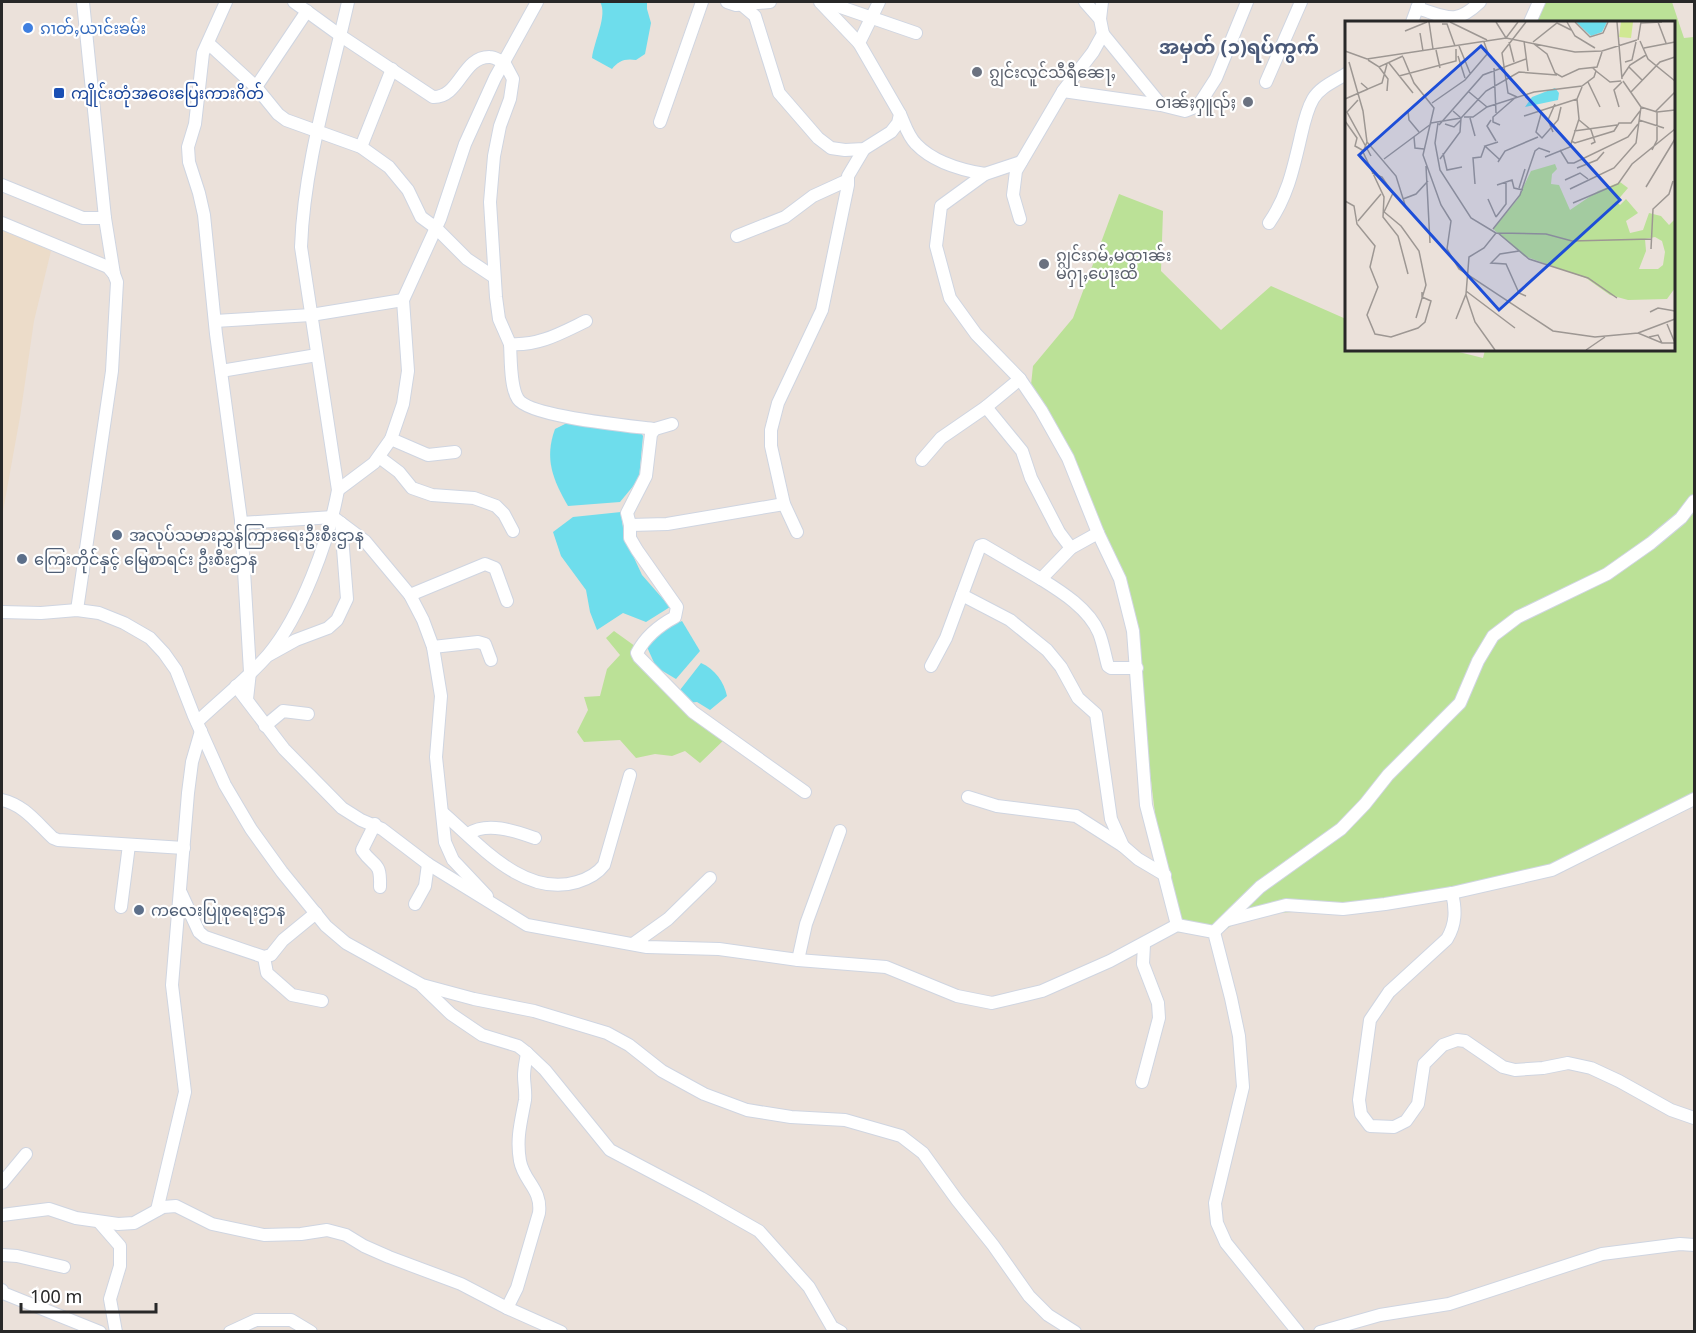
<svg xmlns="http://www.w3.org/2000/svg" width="1696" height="1333" viewBox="0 0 1696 1333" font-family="'Noto Sans','Noto Sans Myanmar',sans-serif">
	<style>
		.education { fill: #ecdcc9 }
		.green { fill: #bbe197 }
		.water { fill: #6eddec }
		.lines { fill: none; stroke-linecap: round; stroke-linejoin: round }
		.minor-casing { stroke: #cfd5e1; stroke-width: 14 }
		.minor { stroke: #fff; stroke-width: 12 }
		.shop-dot { fill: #3f7fe0; stroke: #fff; stroke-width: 2 }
		.worship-dot { fill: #6b7280; stroke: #fff; stroke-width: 2 }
		.transit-dot { fill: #1a4fb4; stroke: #fff; stroke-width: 2 }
		.service-dot { fill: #5c6f8a; stroke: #fff; stroke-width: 2 }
		.labels { text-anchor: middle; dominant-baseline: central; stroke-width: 4.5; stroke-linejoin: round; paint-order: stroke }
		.shop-label { font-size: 16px; fill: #366cbe; stroke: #fff; text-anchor: start }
		.worship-label { font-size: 16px; fill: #5b616d; stroke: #fff; text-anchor: start }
		.transit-label { font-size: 16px; fill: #164399; stroke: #fff; text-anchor: start }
		.service-label { font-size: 16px; fill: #4e5e75; stroke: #fff; text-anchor: start }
		.quarter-label { font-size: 20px; font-weight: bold; fill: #4a5978; stroke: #fff }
		.inset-road { fill: none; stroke: #9d9793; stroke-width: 1.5 }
		.view { fill: #1d4ed8; fill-opacity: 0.15; stroke: #1d4ed8; stroke-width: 3 }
		.inset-edge { fill: none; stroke: #282828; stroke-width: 3 }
	</style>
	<rect width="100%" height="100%" fill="#ebe1da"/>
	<path class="education" d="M2 228 51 251 34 321 20 417 2 517Z"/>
	<g class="green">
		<path d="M1538 2H1672L1684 38 1694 37V796L1656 824 1509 882 1336 909 1248 915 1217 935 1176 932 1163 879 1132 625 1059 439 1031 385 1033 366 1073 318 1119 194 1163 211 1161 271 1221 330 1271 286 1346 319V350H1451L1483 358 1485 350H1674V22H1532Z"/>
		<path d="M614 631 639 649 653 675 728 736 700 763 685 751 672 756 655 754 636 758 620 740 584 742 577 732 588 710 584 697 600 696 607 669 620 655 606 638Z"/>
	</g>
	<g class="water">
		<path d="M600 2H647V9L651 23 645 54 636 60C625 58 618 61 612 69L592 58C594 41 608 15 600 2Z"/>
		<path d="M567 423 638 428 643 436 639 479 620 502 568 506C553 480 544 459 555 429Z"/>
		<path d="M621 512 624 536 642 575 670 607 646 622 623 613 597 630 590 612 586 590 561 556 553 532 573 517Z"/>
		<path d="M682 621 700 651 676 679 656 667 647 647 663 629Z"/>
		<path d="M701 663C715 669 724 682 727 696L710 710 697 702 687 703 680 690Z"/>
	</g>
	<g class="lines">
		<defs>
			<g id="minor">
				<path d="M226 2 203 53 195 124 188 147 189 162 199 193 204 215 216 334 241 520 250 672 247 699"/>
				<path d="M294 2 341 36 433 97C460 98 462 56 490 57 494 57 500 61 504 62L513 79 510 99 500 126 494 156 490 202 496 297 499 319 510 344C539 346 561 333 586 321"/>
				<path d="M727 2 736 5 770 2"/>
				<path d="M820 2 859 43"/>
				<path d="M826 2 916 33"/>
				<path d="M742 5 755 16 779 93 818 138 831 148 845 150 864 149 891 132 898 123 900 114 859 43 879 2"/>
				<path d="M1417 8C1447 17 1455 26 1480 2"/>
				<path d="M1100 19 1102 2"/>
				<path d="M1412 22 1419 3"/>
				<path d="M1530 22 1539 2"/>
				<path d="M1103 34 1161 105"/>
				<path d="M208 43 256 87 278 114 286 120 361 147 389 167 408 190 421 217 436 228 467 259 494 277"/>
				<path d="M1266 82 1301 2"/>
				<path d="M256 87 307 11"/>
				<path d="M1063 91 1161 105 1185 111 1198 106 1216 78 1247 2"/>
				<path d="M900 114C905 125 908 136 916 144 933 162 961 170 985 174"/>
				<path d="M660 122 702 2"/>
				<path d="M361 147 392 69"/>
				<path d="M1021 162 985 174 941 206 936 246 950 298 976 334 1020 379 1041 410 1068 458 1098 533 1120 579 1133 631 1146 805 1177 925"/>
				<path d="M2 185 83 218H105"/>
				<path d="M1020 219 1013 195 1016 171 1063 91 1093 52 1103 34 1100 19 1085 2"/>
				<path d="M2 223 108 267 114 274"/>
				<path d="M1269 223C1287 197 1293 170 1300 140 1303 127 1306 111 1313 99 1320 87 1335 81 1346 74"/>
				<path d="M737 236 785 217 813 196 848 180"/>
				<path d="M215 321 311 315 403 300"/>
				<path d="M510 344C511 359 510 387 518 399 530 417 631 426 655 429"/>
				<path d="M221 371 317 355"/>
				<path d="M986 407 1022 451 1031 478 1059 532 1071 548"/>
				<path d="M672 424 655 429 651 434 646 476 627 513 630 525 667 524 784 504"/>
				<path d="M391 439 428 455 455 452"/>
				<path d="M379 457 399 472 412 488 432 495 474 498 496 506 504 514 513 531"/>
				<path d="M922 460 941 438 986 407 1020 379"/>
				<path d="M338 490 374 463 391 439 403 404 408 371 403 300 440 219 465 144 495 78 537 2"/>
				<path d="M241 523 333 517 365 541 410 595 423 620 433 647 441 696 436 757 445 842 453 860 487 896"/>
				<path d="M630 525V538L637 550 677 607 675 617C660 625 645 637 637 653L639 657 693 712 805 792"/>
				<path d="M797 532 784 504 771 446V430L778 403 822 310 848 185V176L864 149"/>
				<path d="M1041 579C1062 592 1089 609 1099 633 1103 643 1105 655 1108 666L1111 668H1137"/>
				<path d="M410 595 485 564 495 568 507 601"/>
				<path d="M962 595 1010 620 1047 650 1061 667 1078 698 1096 714 1111 819 1123 846"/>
				<path d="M77 610 112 371 117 282 114 274 105 218 83 2"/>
				<path d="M2 612 41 613 77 610 99 613 124 623 150 638 164 653 176 670 194 716 225 785 251 829 282 872 326 926 346 943 422 985 474 999 534 1011 607 1033 629 1045 662 1071 704 1094 747 1110 791 1117 845 1120 901 1136 923 1153 957 1200 993 1245 1029 1296 1048 1315 1075 1332"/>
				<path d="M433 647 478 642 485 644 491 660"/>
				<path d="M269 655 296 640 328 628 337 620 347 599 341 523"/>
				<path d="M931 666 946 638 980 546 983 545 1041 579 1071 548 1098 533"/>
				<path d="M236 686 284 749 342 808 361 820 382 829 428 864 527 925 647 947 719 949 798 960 886 967 957 996 992 1003 1042 991 1110 961 1177 925 1214 932 1231 998 1239 1036 1243 1087 1215 1203 1217 1223 1226 1243 1298 1332"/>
				<path d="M197 722C220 700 247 679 268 655 301 616 329 540 338 490L301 247C304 163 330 83 348 2"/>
				<path d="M265 726 283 711 308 714"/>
				<path d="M968 797 997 806 1076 816 1123 846 1138 859 1165 875"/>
				<path d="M2 800C24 805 36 822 53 838L58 840 184 848"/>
				<path d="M443 813C479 844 524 898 577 882 587 879 598 873 604 865L630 775"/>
				<path d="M375 824 362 850C374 868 381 860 380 887"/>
				<path d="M468 834C487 821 515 831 535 838"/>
				<path d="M181 893 199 932 205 937 264 957 271 955 283 940 316 913"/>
				<path d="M1452 893C1456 910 1456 924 1447 939L1389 992 1370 1020 1359 1100 1361 1114 1370 1126 1394 1127 1406 1121 1418 1104 1424 1064 1443 1045 1457 1040 1465 1041 1503 1067 1515 1070 1543 1068 1568 1063 1591 1068 1619 1081 1671 1110 1694 1118"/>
				<path d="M415 904 425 886 428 864"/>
				<path d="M121 907 129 845"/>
				<path d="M1228 920 1286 905 1343 909 1385 904 1452 893 1552 870 1694 799"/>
				<path d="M1214 932 1260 887 1341 829 1365 804 1388 775 1460 703 1478 661 1493 636 1518 617 1607 574 1651 543 1681 518 1694 501"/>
				<path d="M633 944 668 919 710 878"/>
				<path d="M264 957 267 973 292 995 322 1001"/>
				<path d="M798 960 806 924 840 831"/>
				<path d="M422 986 451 1014 482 1035 518 1046 527 1053 545 1070 610 1150 701 1198 759 1231 809 1287 832 1327 841 1332"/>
				<path d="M1142 1082 1159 1018 1158 1003 1143 964 1144 944"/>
				<path d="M2 1183 26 1154"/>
				<path d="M157 1210 185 1092 172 985 188 793 192 762 201 731"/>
				<path d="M2 1215 49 1209 76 1218 118 1224 134 1223 163 1207 176 1206 212 1224 264 1235 301 1234 327 1230 346 1235 364 1246 389 1257 461 1284 507 1308 561 1332"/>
				<path d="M100 1223 120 1246V1266L110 1299 116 1332"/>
				<path d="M2 1255 17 1256 64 1267"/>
				<path d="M2 1290 3 1293 100 1332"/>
				<path d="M507 1308 517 1288 539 1213C542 1189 524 1182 520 1161 516 1138 521 1122 525 1100 526 1092 524 1084 524 1076 524 1068 526 1060 527 1053"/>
				<path d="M230 1332 256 1320H291L311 1332"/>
				<path d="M1320 1332 1380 1315 1449 1304 1602 1254 1680 1244 1694 1245"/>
			</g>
		</defs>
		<use href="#minor" class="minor-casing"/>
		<use href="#minor" class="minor"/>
	</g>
	<circle class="shop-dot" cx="28" cy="28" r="6"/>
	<g class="worship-dot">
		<circle cx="977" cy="72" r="6"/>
		<circle cx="1248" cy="102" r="6"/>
		<circle cx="1044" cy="264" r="6"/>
	</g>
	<rect class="transit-dot" x="53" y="87" width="12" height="12" rx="3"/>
	<g class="service-dot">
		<circle cx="117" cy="535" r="6"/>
		<circle cx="22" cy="559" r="6"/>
		<circle cx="139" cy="910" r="6"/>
	</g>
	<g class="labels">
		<g class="shop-label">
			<text x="40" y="28">ၵၢတ်ႇယၢင်းၶမ်း</text>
		</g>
		<g class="worship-label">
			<text x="989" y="72">ၵျွင်းလူင်သီရီၼေႃႇ</text>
			<text x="1236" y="102" text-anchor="end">ဝၢၼ်ႈႁူၺ်ႈ</text>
			<text x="1056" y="255">ၵျွင်းၵမ်ႇမထၢၼ်း<tspan x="1056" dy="18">မႁႃႇပေႃးထိ</tspan></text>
		</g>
		<g class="transit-label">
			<text x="71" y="93">ကျိုင်းတုံအဝေးပြေးကားဂိတ်</text>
		</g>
		<g class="service-label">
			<text x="129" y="535">အလုပ်သမားညွှန်ကြားရေးဦးစီးဌာန</text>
			<text x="34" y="559">ကြေးတိုင်နှင့် မြေစာရင်း ဦးစီးဌာန</text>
			<text x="151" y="910">ကလေးပြုစုရေးဌာန</text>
		</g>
		<g class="quarter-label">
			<text x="1239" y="46">အမှတ် (၁)ရပ်ကွက်</text>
		</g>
	</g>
	<g transform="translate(1345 21)">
		<rect width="330" height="330" fill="#ebe1da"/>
		<path d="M210 143 212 148 207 153 206 163 214 164 225 189 253 170 275 161 283 167 271 181 275 184 281 178 293 192 281 200 285 212 298 209 304 192 316 195 324 204 330 198V267L322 278 283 279 265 274 241 257 179 235 148 208 172 179 186 150ZM310 216 317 220 320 231 318 244 313 248H294L301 230 300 218Z" fill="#bbe197" fill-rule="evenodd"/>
		<path d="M276 1H288L286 17 274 16Z" fill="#d0e892"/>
		<path d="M231 1H262L257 11 246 15ZM210 67 214 72 213 79 180 86 187 76Z" fill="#6eddec"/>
		<path class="inset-road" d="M84 1 88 28M105 1 142 19M151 1 161 17 173 1M222 1 230 15 250 27M230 1 245 16 258 12 263 1M272 1 277 58M313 1 321 22M296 2 317 1M97 3H102L110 25M60 10 82 1M75 12 78 30M293 19 296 1M179 20 183 50M295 20 303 38 330 60M164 21 169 41M188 21 212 2 226 9M189 23 202 33 210 52 217 56 234 48 252 46 257 31M114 25 125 52M299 27 330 21M91 29 95 47M0 30 22 38 161 17 230 31 257 30 292 19M113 35 120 57M58 36 69 62 89 87 78 134 96 184 106 200 102 228 114 248 208 310 250 316 293 312 317 322H330M23 39 34 46 58 35M4 41 18 90 22 121 51 155 61 187M280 41 287 39 291 21M44 42 68 72M34 46 43 58 42 70M284 46 297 59M149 47 151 92M251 50 265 61 276 60M54 55 111 40V28M277 56 285 44 301 34M278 60 296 86 312 91 330 89M243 61 255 86M16 62 23 68 37 62 42 43M124 71 142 86M286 71 315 41 330 36M172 76 163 72 157 32 181 1M0 78 23 68M13 79 2 91 26 135M87 82 120 59 143 32 139 21M274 86 269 69 277 61M63 90 64 99 74 111M310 91 330 71M196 93 191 111 197 117 213 99 216 86M179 95 232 78M119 96H128L142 86 189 71 237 65 249 56 251 50 248 47M125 97 130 115M146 99 142 105 151 120M234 99 246 109 250 121 246 123M294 99 319 107M0 100 12 117 10 125 19 130M86 102 116 97 141 70 174 51 212 54M93 102 90 122 95 149 126 197 151 212 139 227 124 236 121 273 111 298M100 103 109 106 116 99M94 104 138 54 181 38M155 104 148 101V96L171 76M229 110 272 104M208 111 203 99 210 83M69 116 70 127 79 128M226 120 230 122 269 110 274 102H286L295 90M22 121 18 131 39 176 38 196 53 215 63 253M153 121 140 125 154 138M215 129 223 142H229L283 116 293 103M307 129 312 119V91M98 132 102 149 117 146M200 136 225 126 234 98 232 78 237 66M39 138 86 103M95 138 115 111 116 97 108 90M153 141 160 130 193 116M81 145 85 222M232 147 252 139 259 131M27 152 37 156 48 172 39 191M220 159 235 152 243 158M130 163 128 137 136 136 140 125M152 164 167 159 169 167 178 169M301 166 330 118M174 167 180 148M225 168 269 147 291 122 296 86M58 178 71 173 83 160M143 178 151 196M0 180 9 185 12 203 30 225 25 246 33 266 22 294 30 313 46 316 73 307 80 301 86 280 77 276V271M228 182 273 163 287 143 330 108M38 190 56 205 74 230 81 264 71 297M151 196 161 183V161M13 200 36 173M148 208 175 174 190 130 194 127 205 131M151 212 201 213 227 220 306 218M153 212 184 238 243 257 272 277M306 228 308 188 324 173 328 160M174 230 155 233 146 242 161 243 174 272 181 275M121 270 170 307M121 274 130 301 150 329M305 291 313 287 330 290M322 303 330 322M293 312 330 298M304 316 313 314 317 322M241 329 260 316"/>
		<path class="view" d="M136 25 275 179 154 289 14 134Z"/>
		<rect width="330" height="330" class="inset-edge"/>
	</g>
	<rect width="1696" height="1333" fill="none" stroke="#282828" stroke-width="6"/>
	<path d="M21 1303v9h135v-9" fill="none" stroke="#282828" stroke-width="3"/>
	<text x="30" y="1303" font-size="18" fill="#282828" stroke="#ffffff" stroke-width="4.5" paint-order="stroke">100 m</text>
</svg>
